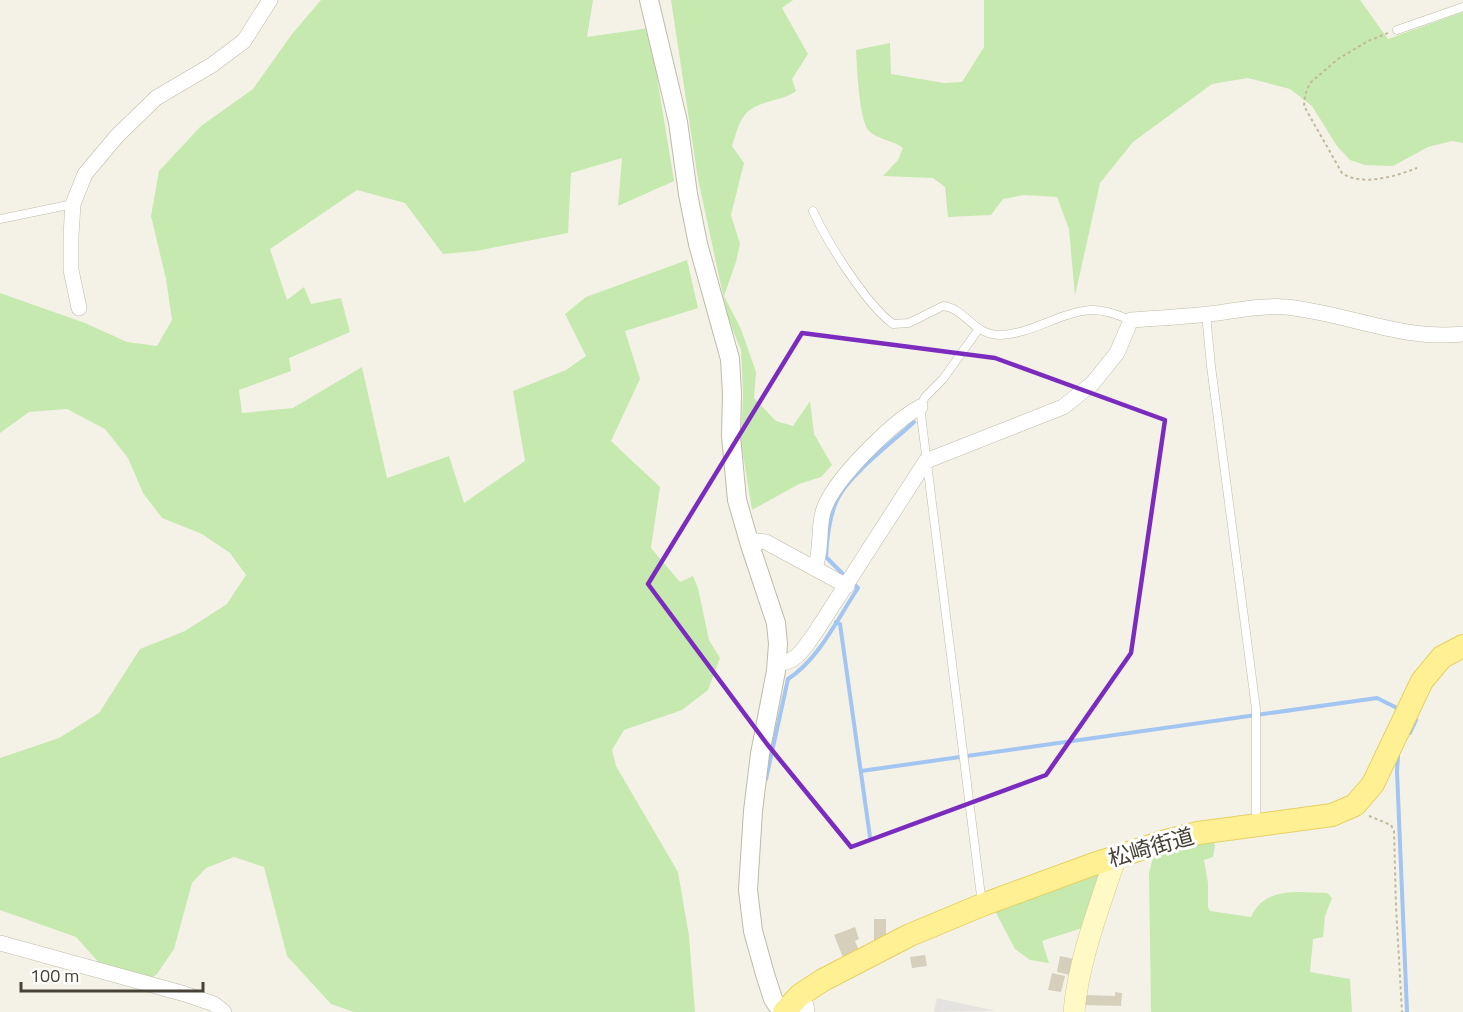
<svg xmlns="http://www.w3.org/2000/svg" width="1463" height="1012" viewBox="0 0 1463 1012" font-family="'Titillium Web','Noto Sans JP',sans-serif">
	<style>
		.green { fill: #c6e9af }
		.parking { fill: #e4e3df }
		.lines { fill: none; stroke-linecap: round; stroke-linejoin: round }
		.stream { stroke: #a2c5f1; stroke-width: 4 }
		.building { fill: #d5cfbc }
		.service-casing { stroke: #bfbba9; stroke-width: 9 }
		.minor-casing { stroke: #bfbba9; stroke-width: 16 }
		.tertiary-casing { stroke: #bfbba9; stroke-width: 20 }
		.secondary-casing { stroke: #d4cd96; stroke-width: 22 }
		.primary-casing { stroke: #e5d163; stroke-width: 24 }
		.path { stroke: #c1b99a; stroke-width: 2; stroke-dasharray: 3 3; stroke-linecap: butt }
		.service { stroke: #fff; stroke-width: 8 }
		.minor { stroke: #fff; stroke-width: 15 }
		.tertiary { stroke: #fff; stroke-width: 18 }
		.secondary { stroke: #fff9c5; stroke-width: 21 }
		.primary { stroke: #fff094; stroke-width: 22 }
		.marked { fill: none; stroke: #7b2cbf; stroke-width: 4.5; stroke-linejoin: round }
		.labels { text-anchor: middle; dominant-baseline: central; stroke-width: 6; stroke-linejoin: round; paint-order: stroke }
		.street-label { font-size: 22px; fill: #474236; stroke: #fff }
	</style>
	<rect width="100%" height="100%" fill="#f4f2e7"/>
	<g class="green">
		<path d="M321 0H593L587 37 649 28 674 181 618 206 622 158 571 173 568 233 476 251 443 254 405 203 357 190 270 249 287 300 304 287 311 304 341 298 350 332 289 358 291 371 239 390 242 413 293 408 362 367 387 478 449 456 464 503 525 461 513 391 566 370 586 356 565 314 586 297 687 260 698 308 625 331 640 379 611 441 660 487 651 548 680 582 693 576 698 588 709 640 720 658 708 690 682 710 624 730 612 750 616 766 678 872 689 936 695 1012H354L331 1004 287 956 264 867 234 857 206 868 192 883 174 949 157 974 144 984 111 976 76 937 0 910V758L59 738 99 713 140 649 185 631 227 604 246 575 230 553 202 534 162 518 143 493 128 458 105 429 67 409 29 412 0 433V293L85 323 127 342 157 346 172 320 166 279 151 216 159 171 201 126 253 89 292 34Z"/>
		<path d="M671 0H793L782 8 808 54 792 79 796 91C789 96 782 98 774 100 742 109 742 116 732 146L744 163 731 215 740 244 736 262 724 296 741 329 756 372 754 398 776 421 793 426 810 401 814 434 832 465 821 477 799 484 752 510 741 442 743 394 741 350 728 318 698 179Z"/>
		<path d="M984 0H1360L1388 39 1463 12V143L1452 141 1428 147 1393 166 1365 165 1350 160 1337 146 1312 106 1290 89 1248 78 1212 84 1133 142 1100 183 1075 296 1069 229 1057 197 1024 195 1003 199 991 215 948 217 945 187 933 178 883 176 898 160 903 148C893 140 878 140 869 131 859 121 857 66 856 50L890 43 891 74 944 83 962 82 984 47Z"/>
		<path d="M1212 839 1215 845 1213 857 1204 860 1208 883V907L1210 911 1251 917C1264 886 1300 892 1327 893L1332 898 1325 916 1323 937 1313 939 1310 972 1350 979 1352 1012H1151L1149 873 1155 849Z"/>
		<path d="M1098 870 1103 877 1085 927 1042 941 1049 963 1030 960 1015 949 994 909Z"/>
	</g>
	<path class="parking" d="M937 998 996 1011 934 1012Z"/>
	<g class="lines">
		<g class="stream">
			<path d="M846 577 826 557C827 538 829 515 838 498 850 474 894 441 914 422"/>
			<path d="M836 622 840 624 870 837"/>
			<path d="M1410 733 1416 720 1413 716"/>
			<path d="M1398 756 1397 771 1407 1012"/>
			<path d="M861 771 1377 698 1401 710"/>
			<path d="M766 779 788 679C819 659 838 618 858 588L852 582"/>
		</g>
	</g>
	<g class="building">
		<rect x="874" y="919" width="12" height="22"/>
		<path d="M855 927 859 939 855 941 860 953 844 960 834 935Z"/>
		<path d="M925 955 927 966 912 968 910 957Z"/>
		<path d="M1060 956 1074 959 1070 975 1057 972Z"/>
		<path d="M1052 973 1065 976 1061 992 1048 990Z"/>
		<path d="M1115 992 1122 993 1121 1006 1083 1005 1084 995 1115 996Z"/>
	</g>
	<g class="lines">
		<defs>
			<g id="service">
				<path d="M1397 30 1463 7"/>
				<path d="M813 211C827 242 866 304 893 324L909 323 943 306C965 308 973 335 1000 335 1032 334 1058 313 1090 310 1103 309 1118 315 1131 320"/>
				<path d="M0 219 73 204"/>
				<path d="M1206 314 1211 366 1256 709V823"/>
				<path d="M978 330 943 379 925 397 920 407 982 904"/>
			</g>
			<g id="minor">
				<path d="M79 308 71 270V235L73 204 85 174 117 136 156 98 212 65 244 41 270 0"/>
				<path d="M750 545 757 541 766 542 847 586"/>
				<path d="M815 567C822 551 818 530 823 512 831 482 892 422 920 407"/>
				<path d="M776 664C798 662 803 649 815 633L926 461 1063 407 1092 384 1117 353 1131 320C1157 318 1183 317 1209 314 1234 311 1260 305 1286 307 1346 313 1403 341 1463 334"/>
				<path d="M0 943 185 994 214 1004 224 1012"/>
				<path d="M800 995 806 1005 807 1012"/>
			</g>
			<path id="tertiary" d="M649 0 678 122 688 194 698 244 730 359 732 394 731 436 737 500 750 545 776 623 778 644 776 671 760 754 753 811 748 890 753 931 765 974 773 999 777 1005 785 1010"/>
			<path id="secondary" d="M1074 1012C1078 961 1100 905 1116 856"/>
			<path id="primary" d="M784 1012 800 995 823 980 910 935 982 905 1091 865 1166 841 1198 833 1332 815 1355 805 1373 784 1422 681 1442 657 1463 646"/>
		</defs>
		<use href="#service" class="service-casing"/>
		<use href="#minor" class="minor-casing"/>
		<use href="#tertiary" class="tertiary-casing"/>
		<use href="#secondary" class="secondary-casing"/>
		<use href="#primary" class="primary-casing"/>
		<g class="path">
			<path d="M1388 33 1368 41 1338 59 1310 83 1305 95 1304 106 1342 173C1362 187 1396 176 1417 168"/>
			<path d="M1369 816 1391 825 1394 831 1396 907 1402 1012"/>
		</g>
		<use href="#service" class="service"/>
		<use href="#minor" class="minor"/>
		<use href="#tertiary" class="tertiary"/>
		<use href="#secondary" class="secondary"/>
		<use href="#primary" class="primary"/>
	</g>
	<path class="marked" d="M802 333 995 358 1165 420 1131 653 1046 775 851 847 767 744 648 584Z"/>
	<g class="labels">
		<g class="street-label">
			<text transform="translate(1151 847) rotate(-16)">松崎街道</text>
		</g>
	</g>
	<path d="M21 982v9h182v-9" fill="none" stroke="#474236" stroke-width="3"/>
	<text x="30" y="982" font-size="18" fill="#474236" stroke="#ffffff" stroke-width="4.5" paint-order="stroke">100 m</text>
</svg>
